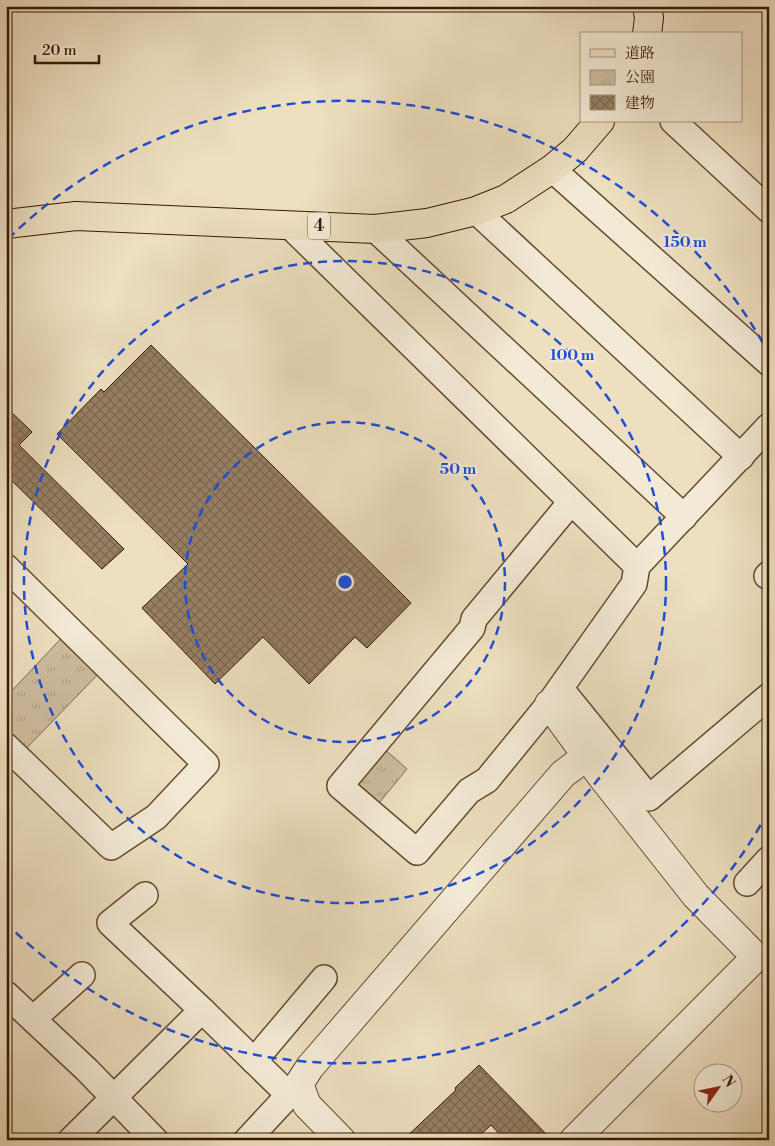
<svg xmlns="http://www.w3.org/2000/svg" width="775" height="1146" viewBox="0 0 775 1146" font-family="'Libre Bodoni','Noto Serif JP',serif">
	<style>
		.park { fill: url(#park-tufts); stroke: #826a50 }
		.building { fill: url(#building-cross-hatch); stroke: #371802 }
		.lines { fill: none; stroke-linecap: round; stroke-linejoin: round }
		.minor-casing { stroke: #644a31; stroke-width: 28 }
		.tertiary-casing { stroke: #644a31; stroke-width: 30 }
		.primary-casing { stroke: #371802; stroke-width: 30 }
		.minor { stroke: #f3ead5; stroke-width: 25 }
		.tertiary { stroke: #f3ead5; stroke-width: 28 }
		.primary { stroke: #eddfbf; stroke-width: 28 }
		.ring { fill: none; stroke: #1d4ed8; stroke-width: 2.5; stroke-dasharray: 9 6 }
		.labels { text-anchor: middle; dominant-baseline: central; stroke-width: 4; stroke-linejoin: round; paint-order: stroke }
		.shield { fill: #f3ead5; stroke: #6f5741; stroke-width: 1 }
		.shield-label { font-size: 16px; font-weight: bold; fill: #371802 }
		.centre { fill: #1d4ed8; stroke: #f3ead5; stroke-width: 2.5 }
		.ring-label { font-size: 15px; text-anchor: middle; font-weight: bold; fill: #1d4ed8; stroke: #f3ead5; stroke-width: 4; stroke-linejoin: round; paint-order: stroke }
	</style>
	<defs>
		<pattern id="park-tufts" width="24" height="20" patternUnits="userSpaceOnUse" patternTransform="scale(1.25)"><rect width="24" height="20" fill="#cebd9f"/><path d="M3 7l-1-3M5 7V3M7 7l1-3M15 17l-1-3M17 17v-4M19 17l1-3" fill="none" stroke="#b2a287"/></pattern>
		<pattern id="building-cross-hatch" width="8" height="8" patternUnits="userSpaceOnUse" patternTransform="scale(1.25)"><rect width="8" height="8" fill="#967f64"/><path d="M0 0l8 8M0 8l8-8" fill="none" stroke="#7b6750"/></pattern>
	</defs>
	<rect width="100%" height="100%" fill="#eddfbf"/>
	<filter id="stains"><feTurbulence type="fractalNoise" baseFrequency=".004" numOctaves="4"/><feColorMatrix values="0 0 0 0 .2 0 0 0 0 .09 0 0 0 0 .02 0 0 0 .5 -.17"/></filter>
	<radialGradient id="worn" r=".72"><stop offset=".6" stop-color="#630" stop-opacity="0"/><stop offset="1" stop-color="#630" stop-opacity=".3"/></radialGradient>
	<g class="park">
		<path d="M70 629 107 665 18 757 6 746V697Z"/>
		<path d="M381 746 407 769 374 809 347 786Z"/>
	</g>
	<g class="building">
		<path d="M151 345 411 603 367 648 355 637 309 684 263 637 215 684 142 608 188 564 57 434 101 389 104 392Z"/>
		<path d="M6 407 32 432 19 445 124 549 102 569 6 475Z"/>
		<path d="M479 1065 552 1140H505L491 1125 475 1140H403L456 1090 455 1088Z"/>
	</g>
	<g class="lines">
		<defs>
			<g id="minor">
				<path d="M673 121 769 210"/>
				<path d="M552 169 769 363"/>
				<path d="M476 211 741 457"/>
				<path d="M289 225 637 566"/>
				<path d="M375 229 684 517"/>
				<path d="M571 502 474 619 472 628 340 786 417 852 469 791 487 780 549 704 634 584 637 566 769 426"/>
				<path d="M6 567 206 764 156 817 111 847 6 746"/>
				<path d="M767 576 769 574"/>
				<path d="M561 689 649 798 769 696"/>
				<path d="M747 883 769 859"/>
				<path d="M145 895 110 923 202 1010"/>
				<path d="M6 994 87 1070 155 1140"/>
				<path d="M33 1019 82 975"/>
				<path d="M254 1061 324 978"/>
				<path d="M71 1140 202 1010 289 1095"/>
				<path d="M247 1140 299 1084"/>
			</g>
			<g id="tertiary">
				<path d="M549 704 602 777 696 896 756 957 574 1140"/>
				<path d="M341 1140 307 1105 299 1084 310 1067 563 774 587 756"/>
			</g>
			<g id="primary">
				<path d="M647 34 649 18 647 6"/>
				<path d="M6 224 76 216 375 229 427 223 476 211 506 199 552 169 575 150 600 121"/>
			</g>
		</defs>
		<use href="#minor" class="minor-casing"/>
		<use href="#tertiary" class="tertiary-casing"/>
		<use href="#primary" class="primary-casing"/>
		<use href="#minor" class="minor"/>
		<use href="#tertiary" class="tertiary"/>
		<use href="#primary" class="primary"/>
	</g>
	<g class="ring">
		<circle cx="345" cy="582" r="160"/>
		<circle cx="345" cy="582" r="321"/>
		<path d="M768 812A481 481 0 0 1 8 925M8 239A481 481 0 0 1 768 352"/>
	</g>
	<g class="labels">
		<rect class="shield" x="308" y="212.5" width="22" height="27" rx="4"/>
		<g class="shield-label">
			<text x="319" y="226">4</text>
		</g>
	</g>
	<circle cx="345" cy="582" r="8" class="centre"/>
	<g class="ring-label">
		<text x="685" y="247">150 m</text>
		<text x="572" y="360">100 m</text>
		<text x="458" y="474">50 m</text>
	</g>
	<rect width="775" height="1146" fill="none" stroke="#eddfbf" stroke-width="25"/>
	<rect x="8" y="8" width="760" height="1131" fill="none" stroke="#371802" stroke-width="2.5"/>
	<rect x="12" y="12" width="750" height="1121" fill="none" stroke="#371802"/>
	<rect x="580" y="32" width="162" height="90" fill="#f3ead5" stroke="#a89681"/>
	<rect x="590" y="49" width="25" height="8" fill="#eddfbf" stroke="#a89681"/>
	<text x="625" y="58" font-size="15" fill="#371802">道路</text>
	<rect x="590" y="70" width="25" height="15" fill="url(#park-tufts)" stroke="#a89681"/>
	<text x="625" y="82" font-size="15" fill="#371802">公園</text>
	<rect x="590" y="95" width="25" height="15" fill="url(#building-cross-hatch)" stroke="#a89681"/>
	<text x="625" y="108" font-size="15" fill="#371802">建物</text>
	<g transform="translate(718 1088) rotate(57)"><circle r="24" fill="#f3ead5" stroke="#a89681"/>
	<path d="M0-4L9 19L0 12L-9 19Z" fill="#8f2418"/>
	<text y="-8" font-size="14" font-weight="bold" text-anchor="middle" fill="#371802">N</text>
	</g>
	<path d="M35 55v8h64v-8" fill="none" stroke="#371802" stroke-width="2.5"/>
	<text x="42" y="55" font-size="15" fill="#371802" stroke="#f3ead5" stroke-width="4" paint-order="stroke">20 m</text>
	<rect width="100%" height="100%" filter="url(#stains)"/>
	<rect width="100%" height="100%" fill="url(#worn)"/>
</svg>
